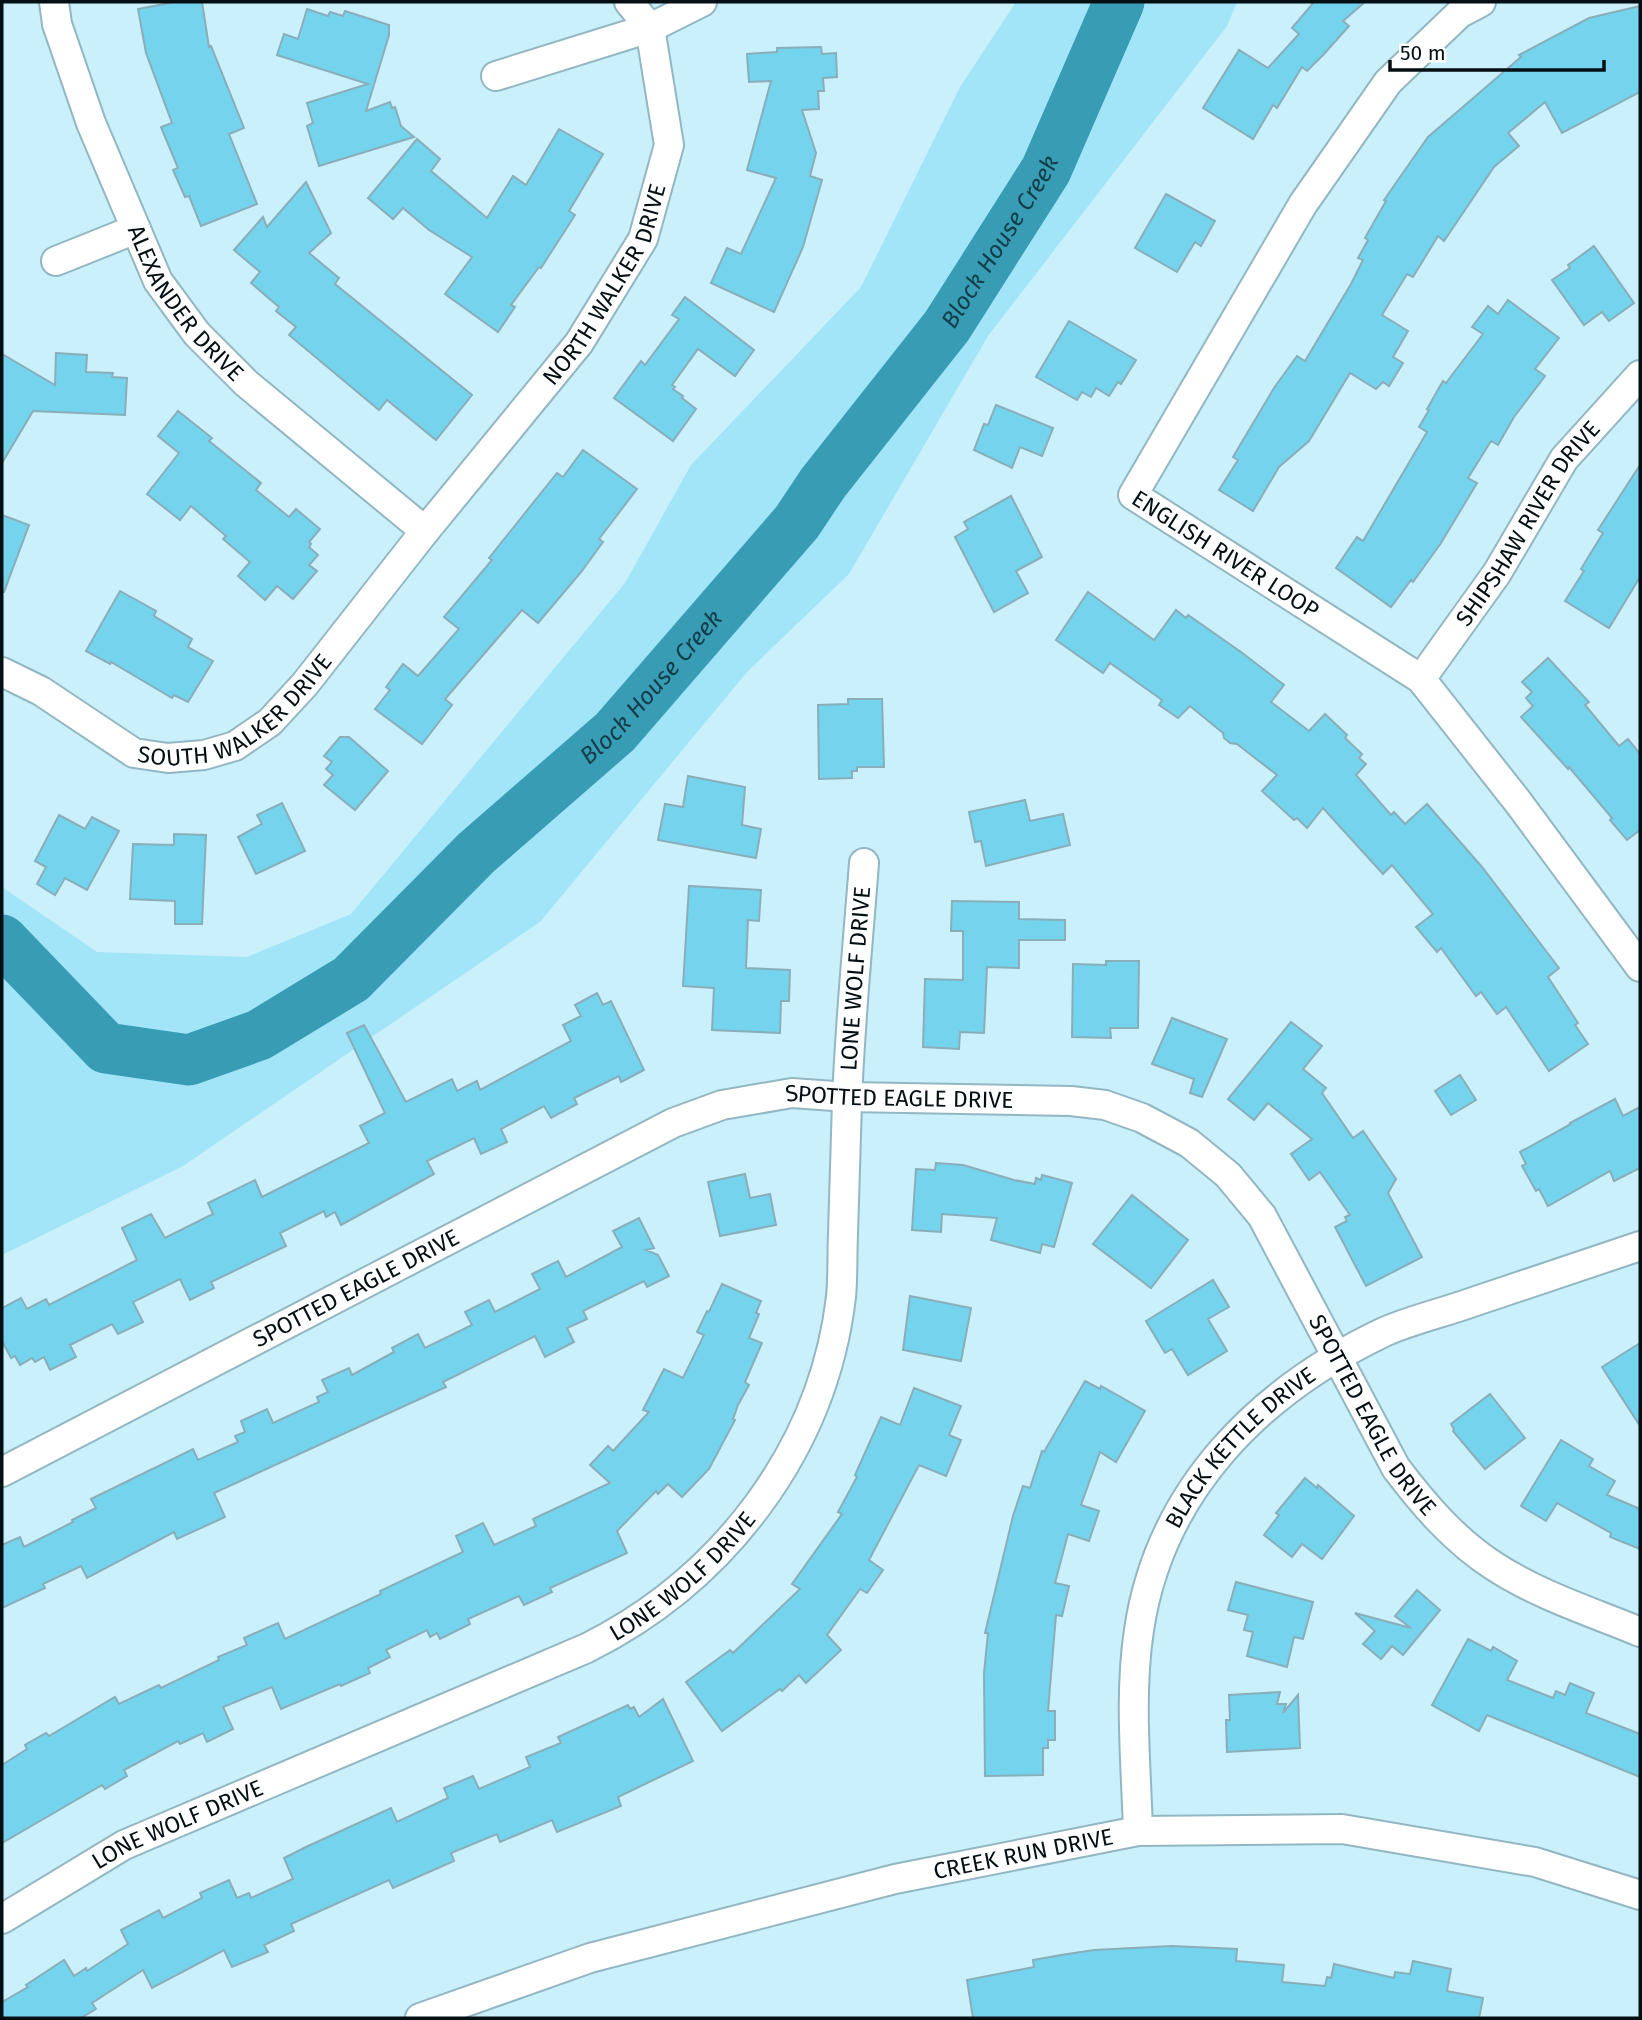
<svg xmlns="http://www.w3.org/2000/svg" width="1642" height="2020" viewBox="0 0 1642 2020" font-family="'Fira Sans',sans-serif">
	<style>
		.green { fill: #a2e5f9 }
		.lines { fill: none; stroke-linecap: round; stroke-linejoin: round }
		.river { stroke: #389cb5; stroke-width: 51 }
		.building { fill: #74d4ee; stroke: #89aeb9; stroke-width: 2 }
		.minor-casing { stroke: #92b7c2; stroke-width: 32 }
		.minor { stroke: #fff; stroke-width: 28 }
		.labels { text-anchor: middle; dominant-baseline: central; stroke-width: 5; stroke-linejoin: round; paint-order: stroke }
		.street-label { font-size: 23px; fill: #030f13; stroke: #fff }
		.water-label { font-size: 24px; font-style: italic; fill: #113e49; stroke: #fff }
	</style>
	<rect width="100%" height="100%" fill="#c9f0fb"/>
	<path class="green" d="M1016 2H1237L1227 26 988 336 849 574 747 672 540 922 183 1166 2 1255V887L97 952 247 957 351 914 625 583 691 465 861 287 960 87Z"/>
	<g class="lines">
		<path class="river" id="s1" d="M2 940 106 1048 189 1060 259 1035 351 979 476 853 615 732 797 522 823 483 947 326 1046 170 1119 2"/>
	</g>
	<g class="building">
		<path d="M175 2H202L209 47 211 46 244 128 229 134 257 204 201 226 189 196 185 197 173 170 178 168 161 127 172 123 146 53 138 9Z"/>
		<path d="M1314 2H1365L1343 21 1349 26 1324 54 1307 71 1302 67 1277 108 1273 105 1253 139 1203 108 1239 50 1268 68 1299 34 1292 28Z"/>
		<path d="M1640 6V92L1562 133 1545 102 1508 133 1519 146 1494 167 1444 241 1438 236 1413 277 1407 274 1382 315 1408 331 1393 357 1403 363 1389 386 1383 382 1376 389 1350 373 1309 441 1279 467 1253 511 1219 490 1238 460 1233 457 1274 388 1297 356 1305 361 1351 284 1363 260 1358 258 1368 240 1365 238 1386 201 1384 200 1428 137 1521 57 1519 55 1589 18Z"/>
		<path d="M307 9 328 16 330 12 343 16 345 11 389 25V35L366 111 390 102 392 108 395 107 401 126 414 137 319 166 307 126 313 123 307 103 368 84 277 55 284 34 298 39Z"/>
		<path d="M821 47 822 54 836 53 837 77 823 78 824 91H818L819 109 802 110 816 153 810 176 822 180 803 247 774 312 711 283 727 248 741 254 776 178 747 170 771 81 749 82 747 54 777 52V48Z"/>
		<path d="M559 129 603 154 569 211 575 215 541 268 539 267 511 305 515 307 498 332 445 294 472 257 429 230 403 208 393 219 368 198 417 139 440 159 431 171 487 218 513 176 526 185Z"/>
		<path d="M306 182 331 233 309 253 339 278 335 284 472 395 436 440 387 400 379 410 289 335 296 327 276 311 279 307 251 283 260 272 234 250 263 217 267 227Z"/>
		<path d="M1166 194 1215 221 1201 246 1195 242 1177 272 1135 248Z"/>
		<path d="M1594 246 1634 303 1609 321 1602 312 1584 325 1552 280 1570 268 1568 265Z"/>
		<path d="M685 297 754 350 735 376 698 349 672 385 675 387 673 389 683 396 682 398 696 409 673 441 614 398 641 361 645 365 679 319 672 315Z"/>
		<path d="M1508 300 1559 338 1535 369 1545 376 1514 417 1498 445 1491 441 1468 478 1477 483 1441 543 1413 582 1411 580 1391 607 1336 568 1357 537 1363 541 1427 432 1419 427 1429 410 1427 409 1443 381 1446 383 1483 334 1472 327 1488 306 1498 314Z"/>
		<path d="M1069 321 1136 360 1121 384 1118 382 1109 396 1096 388 1091 397 1082 392 1077 400 1036 377Z"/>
		<path d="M56 353 87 355 86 372 113 373 112 377 127 378 125 415 33 411 2 463V354L55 385Z"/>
		<path d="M996 405 1053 428 1042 456 1020 447 1012 468 974 450 984 424 988 425Z"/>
		<path d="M178 411 212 438 209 441 261 483 256 490 289 517 296 509 320 529 309 542 311 544 309 547 318 555 309 565 317 571 293 599 277 586 265 600 238 576 250 562 223 539 226 536 191 506 180 520 147 494 179 453 158 436Z"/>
		<path d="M583 450 637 489 599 539 603 542 582 571 538 623 522 610 445 699 452 705 422 744 375 709 390 690 386 687 403 664 418 676 459 629 444 617 492 560 489 558 557 473 563 477Z"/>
		<path d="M1640 465V577L1609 628 1565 601 1584 571 1581 569 1603 533 1598 530Z"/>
		<path d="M1011 496 1042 557 1016 571 1028 593 994 612 955 537 968 529 964 522Z"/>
		<path d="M2 515 29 525 4 592H2Z"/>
		<path d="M120 591 156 611 154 616 192 639 188 647 213 661 188 702 174 695 172 698 111 662 110 664 86 651Z"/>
		<path d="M1088 592 1154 640 1176 610 1186 618 1188 615 1241 652 1284 685 1271 702 1309 731 1325 714 1347 735 1345 738 1362 754 1359 758 1366 764 1356 775 1391 815 1394 812 1405 824 1427 804 1482 867 1559 968 1548 977 1578 1023 1575 1025 1588 1044 1549 1071 1506 1007 1497 1014 1481 992 1476 996 1441 948 1437 952 1416 927 1433 914 1392 865 1383 874 1323 808 1307 828 1297 818 1294 820 1262 791 1277 775 1237 744 1230 743 1224 738 1223 733 1190 706 1178 718 1159 705 1162 700 1110 663 1103 673 1056 640Z"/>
		<path d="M1548 658 1589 702 1585 705 1619 746 1628 739 1640 754V830L1627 840 1610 820 1612 818 1569 767 1568 769 1521 717 1533 706 1526 698 1532 692 1522 682Z"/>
		<path d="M848 699H882L884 767H857V771H852V778L819 779 818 705 848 704Z"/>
		<path d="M340 737H349L388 771 355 810 324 785 333 775 326 769 332 762 324 756Z"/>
		<path d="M688 776 745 787 742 825 761 829 756 858 658 840 665 804 683 807Z"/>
		<path d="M1025 800 1030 821 1063 814 1070 845 986 866 981 841 975 842 969 812Z"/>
		<path d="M282 803 305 851 256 874 238 837 262 824 257 815Z"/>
		<path d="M59 815 85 829 92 817 119 831 87 890 65 878 55 895 37 884 46 867 35 861Z"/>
		<path d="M174 834 206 835 202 924H175V901L130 899 133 844 174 845Z"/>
		<path d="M689 886 761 890 759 921 748 920 746 968 790 970 789 1001H781L780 1033 712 1030 714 988 683 986Z"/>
		<path d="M952 901 1019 902V919L1065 920V940H1019V968L987 967 984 1033 960 1032 959 1049 923 1047 925 979 963 980V931H951Z"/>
		<path d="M1106 961H1139L1138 1028H1110L1111 1038 1072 1037 1073 964 1106 965Z"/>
		<path d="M597 993 603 1005 611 1001 644 1070 621 1082 619 1076 574 1098 577 1104 551 1118 544 1106 501 1129 507 1142 481 1154 474 1138 427 1161 434 1174 341 1225 335 1212 326 1217 324 1211 280 1233 286 1246 211 1282 214 1288 190 1300 180 1279 133 1302 143 1322 118 1334 112 1324 70 1345 76 1357 50 1370 44 1357 35 1362 32 1358 20 1365 15 1356 11 1358 2 1341V1308L21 1298 27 1309 46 1299 49 1305 137 1260 122 1228 151 1214 165 1238 213 1214 208 1203 255 1180 262 1197 369 1143 360 1126 385 1113 347 1033 364 1025 406 1102 452 1079 457 1091 477 1081 480 1090 571 1041 563 1025 581 1016 575 1005Z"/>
		<path d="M1172 1018 1227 1039 1202 1097 1190 1093 1194 1079 1152 1064Z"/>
		<path d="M1291 1022 1322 1046 1303 1069 1326 1088 1322 1093 1353 1138 1363 1131 1396 1179 1388 1193 1422 1257 1366 1286 1335 1227 1347 1221 1345 1217 1350 1215 1320 1172 1309 1180 1291 1154 1312 1139 1268 1103 1254 1120 1228 1099Z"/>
		<path d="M1460 1075 1476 1100 1451 1115 1435 1091Z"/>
		<path d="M1615 1099 1623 1116 1640 1107V1168L1614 1181 1610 1171 1548 1206 1539 1189 1536 1191 1522 1166 1526 1164 1520 1152 1571 1124 1570 1123Z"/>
		<path d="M936 1163 963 1165 1014 1180 1035 1184 1036 1178 1041 1180 1042 1175 1072 1183 1054 1247 1042 1244 1040 1253 991 1240 997 1218 942 1214 941 1232 912 1230 916 1169 935 1170Z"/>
		<path d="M745 1174 750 1198 770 1194 776 1225 720 1236 708 1182Z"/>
		<path d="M1132 1195 1188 1240 1151 1288 1093 1244Z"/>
		<path d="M639 1218 654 1248 646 1250 658 1255 669 1276 647 1287 644 1281 583 1311 587 1319 567 1328 574 1342 545 1357 535 1336 443 1382 446 1387 214 1493 225 1517 177 1539 174 1532 87 1578 81 1566 43 1584 45 1588 2 1608V1545L20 1537 24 1547 73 1522 72 1520 96 1508 91 1499 193 1449 198 1460 238 1442 235 1436 245 1432 241 1421 267 1409 273 1423 319 1402 317 1397 328 1392 322 1380 349 1368 352 1375 394 1352 392 1348 418 1334 425 1348 472 1325 465 1312 489 1300 495 1312 540 1289 532 1274 558 1261 566 1277 622 1247 613 1231Z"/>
		<path d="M1213 1280 1229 1307 1208 1319 1227 1351 1188 1375 1172 1349 1165 1353 1146 1321Z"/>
		<path d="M722 1284 761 1301 756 1313 759 1314 749 1338 762 1343 745 1382 749 1385 738 1405 733 1419 735 1420 709 1469 682 1497 668 1484 658 1494 656 1491 617 1531 627 1553 550 1588 552 1592 524 1605 519 1596 468 1619 470 1624 440 1639 437 1633 430 1637 427 1630 386 1650 390 1657 368 1668 370 1673 341 1686 340 1684 281 1709 272 1687 223 1707 233 1729 207 1742 203 1733 180 1744 178 1741 124 1770 127 1776 105 1789 102 1785 2 1843V1765L27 1749 25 1745 46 1733 49 1736 115 1697 119 1704 159 1685 161 1688 219 1660 218 1657 247 1645 244 1638 278 1623 285 1639 381 1594 380 1591 463 1552 456 1536 483 1523 494 1545 536 1526 533 1519 610 1483 590 1465 608 1446 613 1451 649 1412 643 1410 664 1369 683 1378 704 1335 697 1332 707 1311 709 1312Z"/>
		<path d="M910 1296 971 1308 961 1361 903 1350Z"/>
		<path d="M1640 1343V1426L1602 1367Z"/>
		<path d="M1085 1381 1100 1389 1101 1386 1145 1411 1116 1462 1100 1452 1081 1505 1099 1511 1089 1541 1068 1534 1055 1583 1069 1586 1062 1616 1056 1615 1048 1711H1055V1740H1048V1748H1043V1775L985 1776 984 1673 988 1633H985L1013 1516 1023 1486 1030 1488 1042 1451 1044 1452Z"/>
		<path d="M914 1388 961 1406 949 1435 961 1440 946 1476 919 1465 869 1560 883 1570 867 1593 860 1589 827 1635 841 1650 806 1683 799 1675 782 1691 780 1689 722 1731 686 1682 730 1650 733 1653 800 1589 792 1584 842 1514 838 1512 857 1477 855 1475 881 1417 900 1425Z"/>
		<path d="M1490 1394 1525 1438 1485 1469 1453 1431 1454 1429 1451 1424Z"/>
		<path d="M1561 1440 1593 1459 1589 1466 1615 1481 1607 1495 1640 1509V1549L1610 1537 1611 1533 1557 1503 1546 1521 1521 1506Z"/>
		<path d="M1305 1478 1317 1488 1318 1485 1354 1516 1322 1559 1302 1544 1292 1557 1264 1535 1279 1515 1276 1513Z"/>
		<path d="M1236 1582 1313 1602 1303 1639 1294 1637 1287 1667 1247 1656 1253 1632 1244 1630 1248 1615 1228 1610Z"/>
		<path d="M1417 1590 1440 1610 1403 1655 1392 1646 1381 1659 1363 1644 1375 1631 1355 1613 1411 1628 1395 1616Z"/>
		<path d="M1468 1639 1491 1651 1493 1647 1517 1661 1507 1680 1553 1698 1556 1691 1565 1695 1570 1683 1594 1693 1586 1713 1640 1734V1777L1487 1715 1479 1731 1432 1705Z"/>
		<path d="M1280 1692 1277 1704H1286L1283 1713 1298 1695 1300 1748 1227 1752 1226 1720H1230L1229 1695Z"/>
		<path d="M663 1699 693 1761 618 1797 621 1806 557 1832 552 1820 500 1842 497 1834 451 1853 454 1861 393 1888 389 1880 291 1924 294 1931 264 1945 268 1952 232 1967 224 1950 152 1988 143 1970 92 2003 96 2009 81 2018H2V2002L28 1987 26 1985 64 1960 74 1976 86 1968 87 1971 128 1944 121 1930 159 1910 163 1918 202 1898 200 1893 229 1880 237 1898 249 1893 251 1898 293 1879 284 1858 306 1847 391 1808 397 1822 448 1798 444 1788 473 1776 479 1789 530 1767 526 1757 561 1743 558 1737 628 1705 630 1709 634 1707 639 1717Z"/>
		<path d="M1172 1946 1237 1949 1236 1961 1284 1965 1282 1982 1325 1986 1327 1977 1331 1978 1334 1964 1394 1978 1395 1972 1410 1974 1413 1961 1451 1969 1447 1991 1483 1998 1479 2018H973L967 1980 1034 1967 1033 1960 1061 1955 1094 1950Z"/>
	</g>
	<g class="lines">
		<defs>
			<g id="minor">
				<path id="s2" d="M54 2 57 24 91 123 158 281 197 334 246 383 425 531"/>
				<path id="s3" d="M1481 2 1460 13 1388 82 1303 204 1133 495 1421 679 1518 802 1640 967"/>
				<path d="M496 76 650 28 702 2"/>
				<path d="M56 261 136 229"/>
				<path id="s4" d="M2 672 41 691 134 753 168 758 204 755 235 746 270 722 305 684 425 531 579 343 643 239 669 145 650 28 629 2"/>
				<path id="s5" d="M1421 679 1497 573 1564 459 1640 375"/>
				<path id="s6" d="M2 1472 673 1123 722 1105 792 1093 848 1097 1071 1101 1105 1105 1142 1118 1189 1143 1228 1175 1262 1216 1396 1468C1424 1505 1455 1541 1494 1566 1538 1595 1592 1612 1640 1632"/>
				<path id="s7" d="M1138 1831C1136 1764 1129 1696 1139 1630 1160 1489 1260 1391 1384 1332 1411 1320 1442 1313 1470 1303 1526 1284 1583 1265 1640 1246"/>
				<path id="s8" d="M2 1919 124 1845 587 1648C723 1580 823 1450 841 1297 843 1277 842 1255 843 1234 844 1190 846 1145 847 1101 850 1022 858 942 864 863"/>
				<path id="s9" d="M420 2018 590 1958 895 1879 1138 1831 1342 1829 1535 1862 1640 1895"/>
			</g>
		</defs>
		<use href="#minor" class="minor-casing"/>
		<use href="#minor" class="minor"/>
	</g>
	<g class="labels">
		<g class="street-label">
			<text stroke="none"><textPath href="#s4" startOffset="854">NORTH WALKER DRIVE</textPath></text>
			<text stroke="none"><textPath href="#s2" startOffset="332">ALEXANDER DRIVE</textPath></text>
			<text stroke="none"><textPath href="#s5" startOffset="189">SHIPSHAW RIVER DRIVE</textPath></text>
			<text stroke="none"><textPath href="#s3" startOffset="719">ENGLISH RIVER LOOP</textPath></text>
			<text stroke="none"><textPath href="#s4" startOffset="273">SOUTH WALKER DRIVE</textPath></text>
			<text stroke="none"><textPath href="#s8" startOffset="1416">LONE WOLF DRIVE</textPath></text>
			<text stroke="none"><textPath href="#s6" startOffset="987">SPOTTED EAGLE DRIVE</textPath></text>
			<text stroke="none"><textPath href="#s6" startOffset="399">SPOTTED EAGLE DRIVE</textPath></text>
			<text stroke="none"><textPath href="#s6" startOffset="1617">SPOTTED EAGLE DRIVE</textPath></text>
			<text stroke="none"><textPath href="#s7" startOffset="416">BLACK KETTLE DRIVE</textPath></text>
			<text stroke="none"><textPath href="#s8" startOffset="766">LONE WOLF DRIVE</textPath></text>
			<text stroke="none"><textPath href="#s8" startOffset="200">LONE WOLF DRIVE</textPath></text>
			<text stroke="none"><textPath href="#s9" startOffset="626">CREEK RUN DRIVE</textPath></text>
		</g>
		<g class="water-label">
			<text stroke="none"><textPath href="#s1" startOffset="1402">Block House Creek</textPath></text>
			<text stroke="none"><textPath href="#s1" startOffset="835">Block House Creek</textPath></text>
		</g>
	</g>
	<rect width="1642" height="2020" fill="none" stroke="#030f13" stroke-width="7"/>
	<path d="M1390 60v10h214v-10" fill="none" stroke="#030f13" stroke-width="3.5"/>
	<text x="1400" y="60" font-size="21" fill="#030f13" stroke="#ffffff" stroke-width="5" paint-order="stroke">50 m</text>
</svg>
